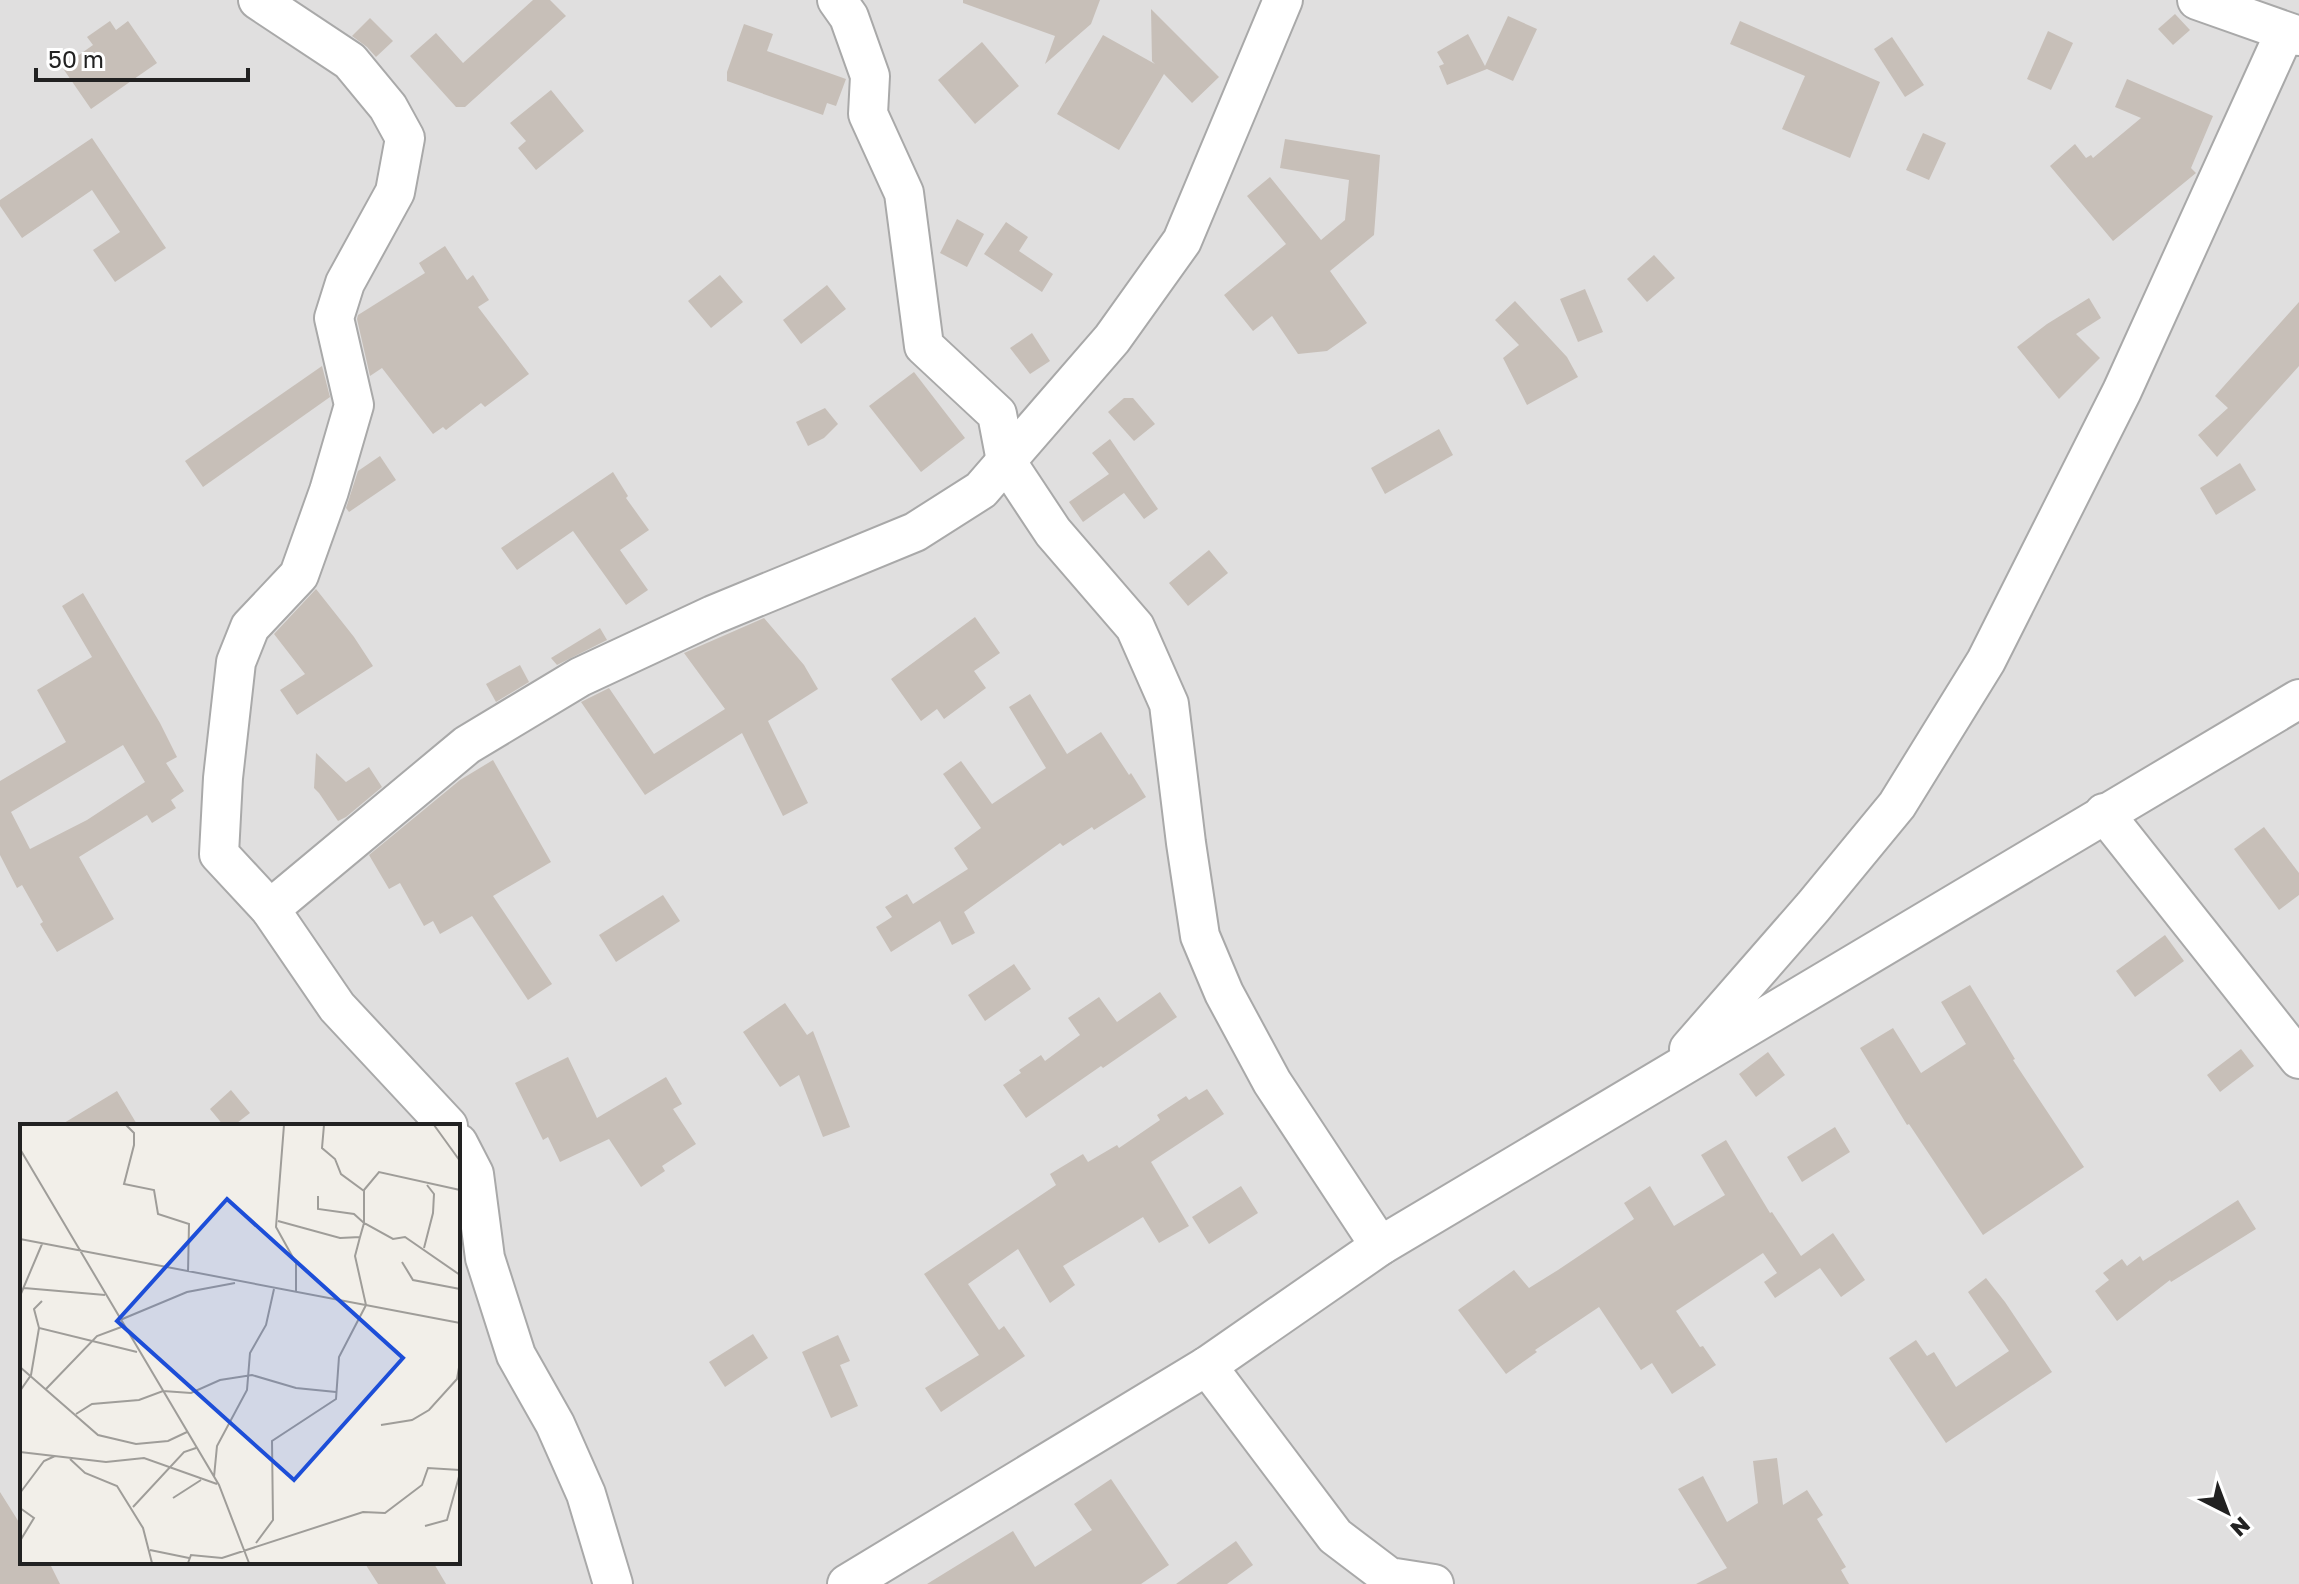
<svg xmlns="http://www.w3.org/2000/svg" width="2299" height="1584" viewBox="0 0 2299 1584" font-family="'Golos Text',sans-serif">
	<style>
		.residential { fill: #e0dfdf; fill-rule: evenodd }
		.building { fill: #c7bfb8; fill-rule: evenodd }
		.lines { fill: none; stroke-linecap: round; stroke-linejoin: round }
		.minor-casing { stroke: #a9a9a9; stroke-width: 42 }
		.minor { stroke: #fff; stroke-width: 38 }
		.inset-road { fill: none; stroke: #9f9d99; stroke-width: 2 }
		.view { fill: #1d4ed8; fill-opacity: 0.15; stroke: #1d4ed8; stroke-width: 4 }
		.inset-edge { fill: none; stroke: #222; stroke-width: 4 }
	</style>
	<rect width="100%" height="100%" fill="#f2efe9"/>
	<path class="residential" d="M0 0H2299V1584H0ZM22 1126H458V1562H22Z"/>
	<g class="building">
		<path d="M533 0H550L566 16 465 107H456L410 56 436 33 463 63Z"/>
		<path d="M963 0H1100L1091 24 1045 64 1055 36 963 3Z"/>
		<path d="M1151 9 1219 77 1192 103 1164 74 1119 150 1057 114 1103 35 1155 64 1152 61Z"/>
		<path d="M2175 14 2190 30 2173 45 2158 29Z"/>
		<path d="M1508 16 1537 29 1513 81 1487 69 1447 85 1439 66 1444 64 1437 52 1468 34 1485 66Z"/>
		<path d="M370 18 393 41 376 57 367 47 352 36Z"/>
		<path d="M110 21 116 30 128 21 157 63 91 109 62 67 93 45 87 37Z"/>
		<path d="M1740 21 1880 82 1850 158 1782 129 1805 76 1730 44Z"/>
		<path d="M744 24 773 34 767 51 846 79 836 106 827 103 823 115 727 81V72Z"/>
		<path d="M2048 31 2073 43 2051 90 2027 79Z"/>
		<path d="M1892 37 1924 85 1905 97 1874 49Z"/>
		<path d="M982 42 1019 86 975 124 938 80Z"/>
		<path d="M2127 79 2213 116 2191 168 2196 173 2113 241 2050 166 2075 144 2086 158 2091 155 2093 158 2141 118 2115 107Z"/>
		<path d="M551 90 584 131 536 170 518 148 526 141 510 123Z"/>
		<path d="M1923 133 1946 143 1929 180 1906 170Z"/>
		<path d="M92 138 166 248 115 282 93 250 120 232 92 190 22 238 0 206V200Z"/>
		<path d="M1285 139 1380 155 1374 235 1330 271 1367 323 1327 351 1298 354 1272 316 1253 331 1224 295 1286 244 1247 196 1270 177 1321 240 1345 220 1349 180 1280 168Z"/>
		<path d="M957 219 984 234 967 267 940 253Z"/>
		<path d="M1006 222 1028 237 1019 251 1053 274 1042 292 984 254Z"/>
		<path d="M445 246 467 280 473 275 489 300 478 307 529 374 485 407 481 403 446 430 443 427 433 434 382 368 370 376 357 319 358 315 425 273 419 263Z"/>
		<path d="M1654 255 1675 278 1647 302 1627 279Z"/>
		<path d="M720 275 743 302 711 328 688 301Z"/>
		<path d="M827 285 846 309 801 344 783 320Z"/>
		<path d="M1585 289 1603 332 1578 342 1560 299Z"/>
		<path d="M2089 298 2101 318 2076 334 2100 358 2059 399 2017 347 2047 324Z"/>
		<path d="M1515 301 1567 357 1578 377 1527 405 1503 358 1519 345 1495 320Z"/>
		<path d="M2299 302V366L2217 457 2198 435 2228 408 2215 396Z"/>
		<path d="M1032 333 1050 361 1030 374 1010 348Z"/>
		<path d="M322 366 330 397 203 487 185 461Z"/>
		<path d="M914 372 965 438 921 472 869 406Z"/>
		<path d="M1124 398H1133L1155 424 1134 441 1108 412Z"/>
		<path d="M825 408 838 424 824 438 808 446 796 422Z"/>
		<path d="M1439 429 1453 455 1385 494 1371 468Z"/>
		<path d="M1110 439 1158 509 1144 519 1124 493 1083 522 1069 502 1109 474 1092 453Z"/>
		<path d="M380 456 396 480 349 512 346 508 358 471Z"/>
		<path d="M2240 463 2256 490 2216 515 2200 488Z"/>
		<path d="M613 472 628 496 626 498 649 530 620 550 648 590 626 605 573 531 517 570 501 548Z"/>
		<path d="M1209 550 1228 573 1188 606 1169 583Z"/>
		<path d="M316 589 354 637 373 666 297 715 280 690 305 674 274 634Z"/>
		<path d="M83 593 160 723 177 757 166 763 184 791 171 800 176 808 152 823 147 815 79 857 114 919 57 952 40 924 43 922 22 885 17 888 0 855V781L66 742 37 690 92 657 62 606ZM123 745 145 782 87 820 30 849 11 812Z"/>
		<path d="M975 617 1000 653 974 671 986 688 944 719 937 709 921 721 891 679Z"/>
		<path d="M764 618 804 665 818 689 768 721 808 803 783 816 742 733 645 795 581 702 609 688 654 754 725 709 684 653Z"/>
		<path d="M600 628 607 640 557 665 551 658Z"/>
		<path d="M520 665 529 682 496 702 486 684Z"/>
		<path d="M1030 694 1067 754 1101 732 1129 775 1131 773 1146 797 1094 830 1092 827 1063 846 1060 843 964 912 975 933 952 945 940 921 891 952 876 927 892 917 885 907 907 894 913 904 968 869 954 848 981 828 943 774 961 761 992 804 1046 768 1009 707Z"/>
		<path d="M316 753 346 782 369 767 382 787 346 817 338 821 319 793 314 788Z"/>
		<path d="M493 760 551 862 493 896 552 984 528 1000 472 916 440 934 433 921 424 926 400 883 389 889 369 855 460 780Z"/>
		<path d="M2264 827 2299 873V895L2279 910 2234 849Z"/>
		<path d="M663 895 680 921 616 962 599 935Z"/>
		<path d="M2165 935 2184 961 2135 997 2116 971Z"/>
		<path d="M1014 964 1031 989 985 1021 968 995Z"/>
		<path d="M1970 985 2015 1059 2013 1060 2084 1167 1983 1235 1909 1124 1907 1125 1860 1048 1893 1028 1921 1073 1966 1044 1941 1002Z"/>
		<path d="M1160 992 1177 1017 1103 1068 1101 1066 1026 1118 1003 1085 1021 1073 1019 1070 1041 1055 1045 1061 1080 1035 1068 1018 1099 997 1117 1022Z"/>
		<path d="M785 1003 807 1035 813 1031 850 1127 823 1137 799 1075 780 1087 743 1032Z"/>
		<path d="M2241 1049 2254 1066 2220 1092 2207 1075Z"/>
		<path d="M1768 1052 1785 1075 1756 1097 1739 1074Z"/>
		<path d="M568 1057 597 1118 666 1077 682 1104 673 1109 696 1144 662 1166 665 1171 641 1187 609 1139 560 1162 548 1137 543 1140 515 1083Z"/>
		<path d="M1207 1089 1224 1114 1151 1162 1189 1226 1159 1243 1143 1217 1063 1266 1075 1285 1050 1303 1018 1249 968 1284 999 1330 1004 1326 1025 1356 941 1412 925 1388 979 1355 924 1274 1056 1185 1050 1174 1083 1154 1088 1162 1117 1145 1119 1148 1160 1120 1157 1115 1186 1096 1189 1100Z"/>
		<path d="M231 1090 250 1113 233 1126H224L210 1109Z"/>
		<path d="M117 1091 138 1126H59Z"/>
		<path d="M1835 1127 1850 1152 1802 1182 1787 1157Z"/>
		<path d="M1726 1140 1770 1213 1772 1212 1801 1256 1833 1233 1865 1280 1841 1297 1820 1268 1775 1298 1764 1282 1777 1273 1763 1253 1676 1311 1700 1347 1703 1346 1716 1365 1672 1394 1652 1363 1641 1370 1599 1307 1535 1350 1537 1352 1506 1374 1458 1310 1514 1270 1529 1288 1558 1270 1634 1219 1624 1203 1650 1186 1674 1226 1725 1195 1701 1155Z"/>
		<path d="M1241 1186 1258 1213 1209 1244 1192 1217Z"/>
		<path d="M2238 1200 2256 1229 2171 1282 2170 1280 2117 1321 2095 1291 2109 1280 2103 1273 2122 1259 2127 1266 2140 1256 2143 1261Z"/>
		<path d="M1986 1278 2005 1302 2052 1372 1946 1443 1889 1358 1916 1340 1927 1356 1934 1352 1956 1387 2009 1351 1968 1292Z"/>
		<path d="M753 1334 768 1358 725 1387 709 1362Z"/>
		<path d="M838 1335 850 1361 840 1365 858 1406 831 1418 802 1352Z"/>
		<path d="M1777 1458 1783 1505 1807 1490 1823 1515 1817 1519 1846 1567 1841 1570 1849 1584H1696L1727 1568 1678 1489 1703 1476 1727 1522 1758 1503 1753 1461Z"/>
		<path d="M1111 1479 1169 1565 1141 1584H927L1013 1531 1035 1567 1092 1530 1074 1504Z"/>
		<path d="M0 1492 22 1527V1562H49L60 1584H0Z"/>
		<path d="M1236 1541 1253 1565 1227 1584H1176Z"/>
		<path d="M364 1562H433L446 1584H378Z"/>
	</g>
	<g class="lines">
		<defs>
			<g id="minor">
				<path d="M258 0 350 61 388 107 405 138 395 192 345 283 334 318 354 405 329 491 299 575 250 627 236 662 223 778 219 854 270 909 337 1007 448 1126"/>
				<path d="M837 0 849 17 870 76 868 114 904 193 924 346 997 414 1006 461 1053 532 1135 627 1169 704 1186 843 1200 936 1224 993 1272 1082 1380 1246"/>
				<path d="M2197 0 2299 36"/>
				<path d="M2104 813 2299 1059"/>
				<path d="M270 909 467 745 580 677 713 615 915 532 981 490 1112 339 1182 241 1283 0"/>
				<path d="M1689 1049 1813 907 1897 805 1986 661 2122 391 2285 32"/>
				<path d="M458 1143 474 1174 485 1258 516 1355 555 1424 586 1494 613 1584"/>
				<path d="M1207 1366 1335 1536 1389 1577 1434 1584"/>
				<path d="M847 1584 1207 1366 1380 1246 2299 699"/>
			</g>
		</defs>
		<use href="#minor" class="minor-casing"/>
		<use href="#minor" class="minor"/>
	</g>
	<g transform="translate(20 1124)">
		<rect width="440" height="440" fill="#f2efe9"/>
		<path class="inset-road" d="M106 1 114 9V21L104 60 134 66 138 90 169 100 168 148M264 1 256 103 276 139V168M304 1 302 24 315 35 321 50 344 67V99L373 115 385 113 440 151M414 1 440 37M0 25 199 361 229 439M344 66 359 48 440 66M258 97 320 114 340 113 344 99 334 90 298 85V72M0 115 440 199M404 124 413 89 414 70 407 61M382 138 393 156 440 165M4 164 85 171M0 172 22 120M22 177 14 185 19 204 117 228M100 196 167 168 215 159M0 243 78 311 116 320 148 317 167 308M26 265 77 212 104 202M0 267 11 251 19 204M56 290 72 280 119 276 143 267 171 269 200 256 232 251 276 264 316 268M361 301 392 296 409 286 437 255 440 238M0 328 86 338 124 334 197 360M50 335 65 349 97 362 123 404 132 439M194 353 197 322 227 266 230 229 246 201 254 165M0 369 24 337 35 332M153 374 181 356M113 383 164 328 176 324M0 384 14 394 0 417M405 402 427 396 440 349M236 419 253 396 252 317 316 275 319 233 346 181 335 132 340 113M130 426 169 434M168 439 171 431 202 434 343 388 365 389 402 361 408 344 440 346"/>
		<path class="view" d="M207 75 383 234 274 356 97 197Z"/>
		<rect width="440" height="440" class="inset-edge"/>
	</g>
	<g transform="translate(2227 1512) rotate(138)" stroke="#ffffff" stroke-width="6" paint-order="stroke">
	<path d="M0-6L14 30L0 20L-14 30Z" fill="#222222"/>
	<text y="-12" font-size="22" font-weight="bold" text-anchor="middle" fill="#222222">N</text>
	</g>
	<path d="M36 68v12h212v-12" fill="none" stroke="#222222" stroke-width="4"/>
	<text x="48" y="68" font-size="24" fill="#222222" stroke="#ffffff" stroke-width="6" paint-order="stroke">50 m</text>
</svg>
